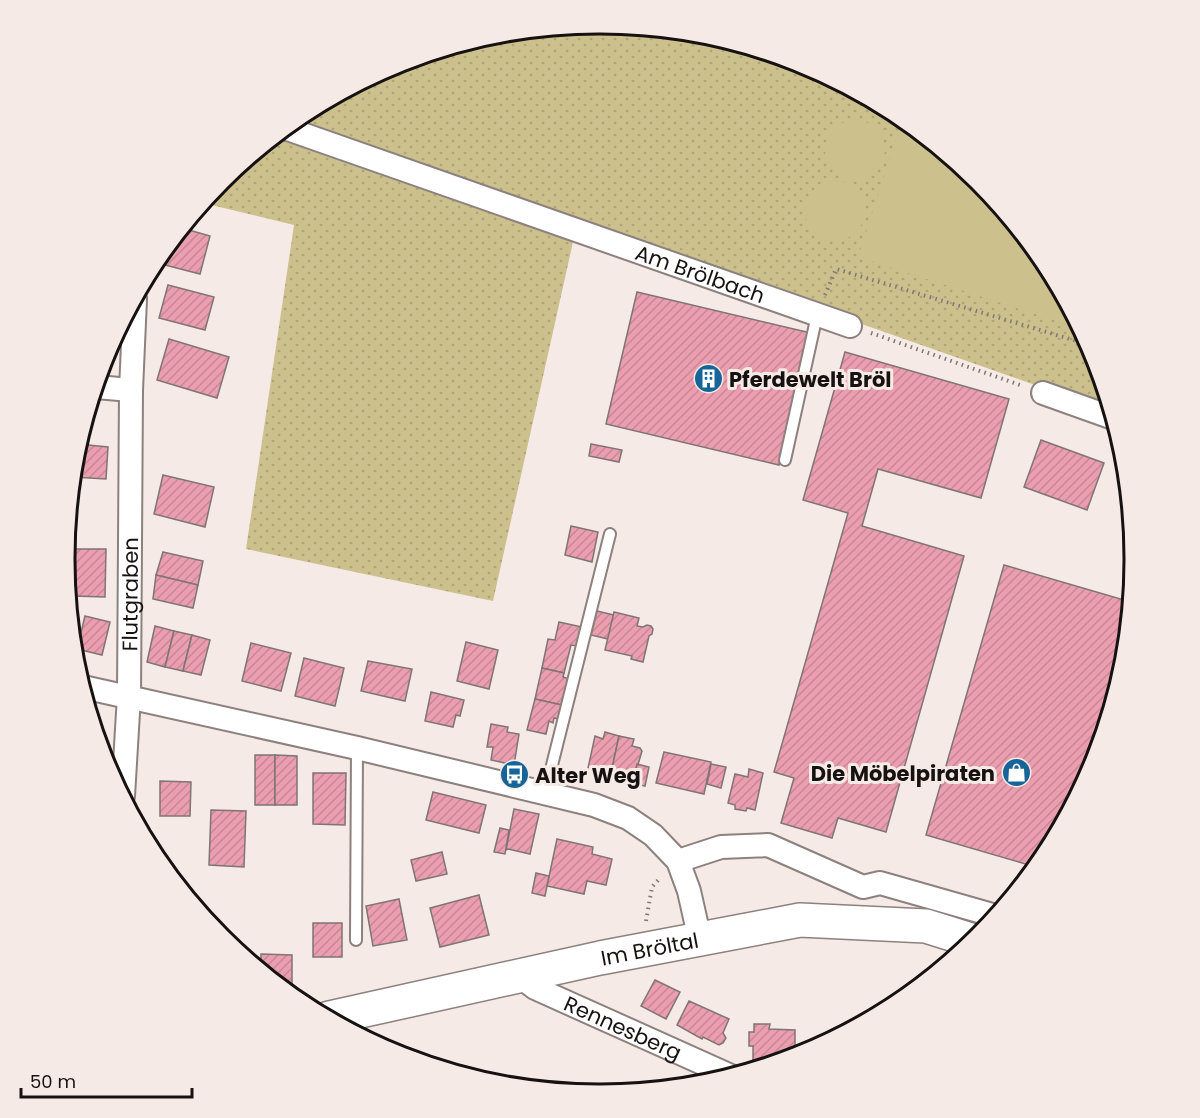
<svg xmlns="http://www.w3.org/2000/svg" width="1200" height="1118" viewBox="0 0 1200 1118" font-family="Poppins,sans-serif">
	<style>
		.grass { fill: url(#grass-dots) }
		.pitch { fill: #ccc08d }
		.building { fill: url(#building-hatch); stroke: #7f7476; stroke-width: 1.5 }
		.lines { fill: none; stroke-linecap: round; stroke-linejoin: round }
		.service-casing { stroke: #8c817e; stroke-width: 14 }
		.minor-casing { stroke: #8c817e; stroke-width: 26 }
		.primary-casing { stroke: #8c817e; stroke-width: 36 }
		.path { stroke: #807876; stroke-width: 4; stroke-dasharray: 1.5 4.5; stroke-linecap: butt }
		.service { stroke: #fff; stroke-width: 10 }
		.minor { stroke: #fff; stroke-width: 22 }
		.primary { stroke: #fff; stroke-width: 33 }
		.labels { text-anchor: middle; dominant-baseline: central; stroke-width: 6; stroke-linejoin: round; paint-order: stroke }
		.street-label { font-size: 21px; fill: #161211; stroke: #f6eae6 }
		.poi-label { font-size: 21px; font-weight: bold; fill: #161211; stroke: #f6eae6; text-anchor: start }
		.rim { fill: none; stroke: #161211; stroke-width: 3 }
	</style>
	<defs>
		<pattern id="grass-dots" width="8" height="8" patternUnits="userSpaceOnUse" patternTransform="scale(1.5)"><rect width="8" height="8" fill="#ccc08d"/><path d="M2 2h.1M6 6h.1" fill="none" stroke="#aea479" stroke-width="1.8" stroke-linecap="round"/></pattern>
		<pattern id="building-hatch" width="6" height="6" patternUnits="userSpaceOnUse" patternTransform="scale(1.5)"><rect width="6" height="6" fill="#ea9eae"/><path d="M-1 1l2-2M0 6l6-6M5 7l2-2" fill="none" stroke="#c88795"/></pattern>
	</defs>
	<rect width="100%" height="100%" fill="#f6eae6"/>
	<path class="grass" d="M600 24 705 34 805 65 898 114 979 181 1045 262 1094 355 1112 412 577 224 493 601 246 549 294 225 203 203 222 180 303 114 396 65 496 34Z"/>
	<g class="pitch">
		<path d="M903 119 979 181 1045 262 1071 310 1066 324 858 257Z"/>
		<circle cx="855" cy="150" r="30"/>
		<circle cx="835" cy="211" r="30"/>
	</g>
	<g class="building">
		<path d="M182 228 210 236 200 274 161 264 164 251Z"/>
		<path d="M168 285 214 297 205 330 159 318Z"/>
		<path d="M637 292 811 333 779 465 606 424Z"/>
		<path d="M169 339 229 357 217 398 157 380Z"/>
		<path d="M845 352 1009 399 981 498 878 469 862 526 964 556 886 832 838 818 832 838 781 823 794 778 774 772 848 513 803 500Z"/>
		<path d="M1041 440 1104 463 1087 510 1024 487Z"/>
		<path d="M78 444 108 447 106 479 73 477Z"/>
		<path d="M591 444 622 450 619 462 589 456Z"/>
		<path d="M163 475 214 487 205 527 154 514Z"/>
		<path d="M571 526 598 532 592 562 565 555Z"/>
		<path d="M74 549H106L105 597 73 596Z"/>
		<path d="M163 552 203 561 198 585 156 575Z"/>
		<path d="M1004 565 1131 602 1125 664 1096 757 1092 755 1085 781 1045 857 1036 867 926 835Z"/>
		<path d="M156 575 198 585 193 608 153 599Z"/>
		<path d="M597 611 614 615 608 639 591 635Z"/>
		<path d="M614 612 639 618 637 626 643 627 647 625 651 626 653 629 652 634 649 636 643 662 631 659 632 656 605 650Z"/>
		<path d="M85 616 110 622 102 655 77 649Z"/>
		<path d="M559 622 582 627 577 646 571 645 564 673 542 668 548 639 555 640Z"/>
		<path d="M155 626 174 631 165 667 147 662Z"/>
		<path d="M174 631 192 635 183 671 165 667Z"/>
		<path d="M192 635 210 640 201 675 183 671Z"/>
		<path d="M466 642 498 650 489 689 457 681Z"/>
		<path d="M251 643 291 653 281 691 242 681Z"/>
		<path d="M304 658 344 668 335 706 295 696Z"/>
		<path d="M368 661 412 669 405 701 361 691Z"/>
		<path d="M542 668 564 673 563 677 570 679 562 705 535 699Z"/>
		<path d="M431 692 464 700 460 716 456 715 453 727 425 721Z"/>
		<path d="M535 699 562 705 559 719 554 718 553 723 549 721 546 734 527 730Z"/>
		<path d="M491 724 508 727 507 732 519 734 514 765 491 760 493 747H487Z"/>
		<path d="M605 732 619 736 611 773 588 768 595 736 603 739Z"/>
		<path d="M619 736 634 739 632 746 640 748 642 751 634 778 611 773Z"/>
		<path d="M664 752 711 762 704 794 656 783Z"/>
		<rect x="255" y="755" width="20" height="50"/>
		<path d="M275 755 297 756V805H275Z"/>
		<path d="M637 764 649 767 645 786 632 783Z"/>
		<path d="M711 764 726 767 721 788 707 784Z"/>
		<path d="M749 769 763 773 755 810 747 808 746 811 735 809V805L728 803 735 774 748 777Z"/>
		<path d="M313 773H346L345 825 313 824Z"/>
		<path d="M160 781 191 782 190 816H160Z"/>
		<path d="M433 792 486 805 479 833 426 820Z"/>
		<path d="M514 809 539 814 530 854 508 849 506 850Z"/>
		<path d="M211 810 246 811 244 867 209 865Z"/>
		<path d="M500 828 509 830 505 854 494 852Z"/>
		<path d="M557 839 593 847 592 854 612 859 606 885 587 881 584 894 547 886Z"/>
		<path d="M442 852 447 874 416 881 411 860Z"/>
		<path d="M536 873 549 876 545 896 532 893Z"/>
		<path d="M479 895 489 935 440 947 430 908Z"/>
		<path d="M399 899 407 940 373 946 366 906Z"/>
		<rect x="313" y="923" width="29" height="34"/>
		<path d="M261 954 292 955V986H281L261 970Z"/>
		<path d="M655 980 680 992 666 1019 641 1006Z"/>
		<path d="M689 1001 729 1019 723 1033 726 1038 723 1043 719 1045 703 1037 702 1039 677 1025Z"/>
		<path d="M754 1024H770L769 1029 795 1030V1054H782L781 1060 777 1062 753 1061V1046H749V1032H754Z"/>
	</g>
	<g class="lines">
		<defs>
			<g id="service">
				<path d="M785 460 817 315"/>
				<path d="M545 793 610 534"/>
				<path d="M356 940 357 748"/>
			</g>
			<g id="minor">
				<path id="s1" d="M285 128 850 326"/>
				<path d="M96 387 131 390"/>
				<path d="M1043 393 1113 418"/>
				<path d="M83 687 357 748 594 805 628 818 653 835 678 861 689 891 700 940"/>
				<path id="s2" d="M123 796 129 696 131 390 135 299"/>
				<path d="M678 861 721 847 768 845 863 887 880 883 996 916"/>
				<path id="s3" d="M518 975 535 988 731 1076"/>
			</g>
			<g id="primary">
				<path id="s4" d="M329 1018 600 958 800 920 926 926 974 941"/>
			</g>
		</defs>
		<use href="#service" class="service-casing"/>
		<use href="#minor" class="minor-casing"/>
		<use href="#primary" class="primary-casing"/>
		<g class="path">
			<path d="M825 295 836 269 1090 345"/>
			<path d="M871 333 1023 386"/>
			<path d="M646 921 652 887 660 878"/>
		</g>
		<use href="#service" class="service"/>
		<use href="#minor" class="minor"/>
		<use href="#primary" class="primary"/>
	</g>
	<defs>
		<symbol id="building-disc" viewBox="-11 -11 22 22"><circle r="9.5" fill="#176598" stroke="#f6eae6"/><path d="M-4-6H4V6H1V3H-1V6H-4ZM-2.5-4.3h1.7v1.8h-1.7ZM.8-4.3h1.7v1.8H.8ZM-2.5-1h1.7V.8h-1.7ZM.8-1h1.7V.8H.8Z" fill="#fff"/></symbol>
		<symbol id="shop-disc" viewBox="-11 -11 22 22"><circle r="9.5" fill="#176598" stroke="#f6eae6"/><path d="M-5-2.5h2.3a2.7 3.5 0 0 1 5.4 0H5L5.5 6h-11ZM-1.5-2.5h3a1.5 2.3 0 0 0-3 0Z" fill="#fff"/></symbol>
		<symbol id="bus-disc" viewBox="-11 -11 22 22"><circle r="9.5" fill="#176598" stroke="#f6eae6"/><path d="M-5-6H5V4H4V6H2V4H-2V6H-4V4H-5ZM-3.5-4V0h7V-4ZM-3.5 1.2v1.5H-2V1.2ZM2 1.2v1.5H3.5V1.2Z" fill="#fff"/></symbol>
	</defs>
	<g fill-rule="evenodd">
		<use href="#building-disc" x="692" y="362" width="33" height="33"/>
		<use href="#shop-disc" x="1000" y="756" width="33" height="33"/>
		<use href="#bus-disc" x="498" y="758" width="33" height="33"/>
	</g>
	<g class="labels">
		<g class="street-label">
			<text stroke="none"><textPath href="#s1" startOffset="440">Am Brölbach</textPath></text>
			<text stroke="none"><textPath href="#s2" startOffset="202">Flutgraben</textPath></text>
			<text stroke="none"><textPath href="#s4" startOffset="328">Im Bröltal</textPath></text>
			<text stroke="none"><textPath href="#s3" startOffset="118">Rennesberg</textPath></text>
		</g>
		<g class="poi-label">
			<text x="729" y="379">Pferdewelt Bröl</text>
			<text x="995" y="773" text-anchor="end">Die Möbelpiraten</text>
			<text x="535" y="775">Alter Weg</text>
		</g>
	</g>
	<path d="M0 0H1200V1118H0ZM599 34H600A524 524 0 0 1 1124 558V560A524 524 0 0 1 600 1084H599A524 524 0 0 1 75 560V558A524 524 0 0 1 599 34Z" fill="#f6eae6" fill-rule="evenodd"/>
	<path class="rim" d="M599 34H600A524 524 0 0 1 1124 558V560A524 524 0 0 1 600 1084H599A524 524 0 0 1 75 560V558A524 524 0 0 1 599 34Z"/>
	<path d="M21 1088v9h171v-9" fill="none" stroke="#161211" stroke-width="3"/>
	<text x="30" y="1088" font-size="18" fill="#161211" stroke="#f6eae6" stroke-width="4.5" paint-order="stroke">50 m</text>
</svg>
